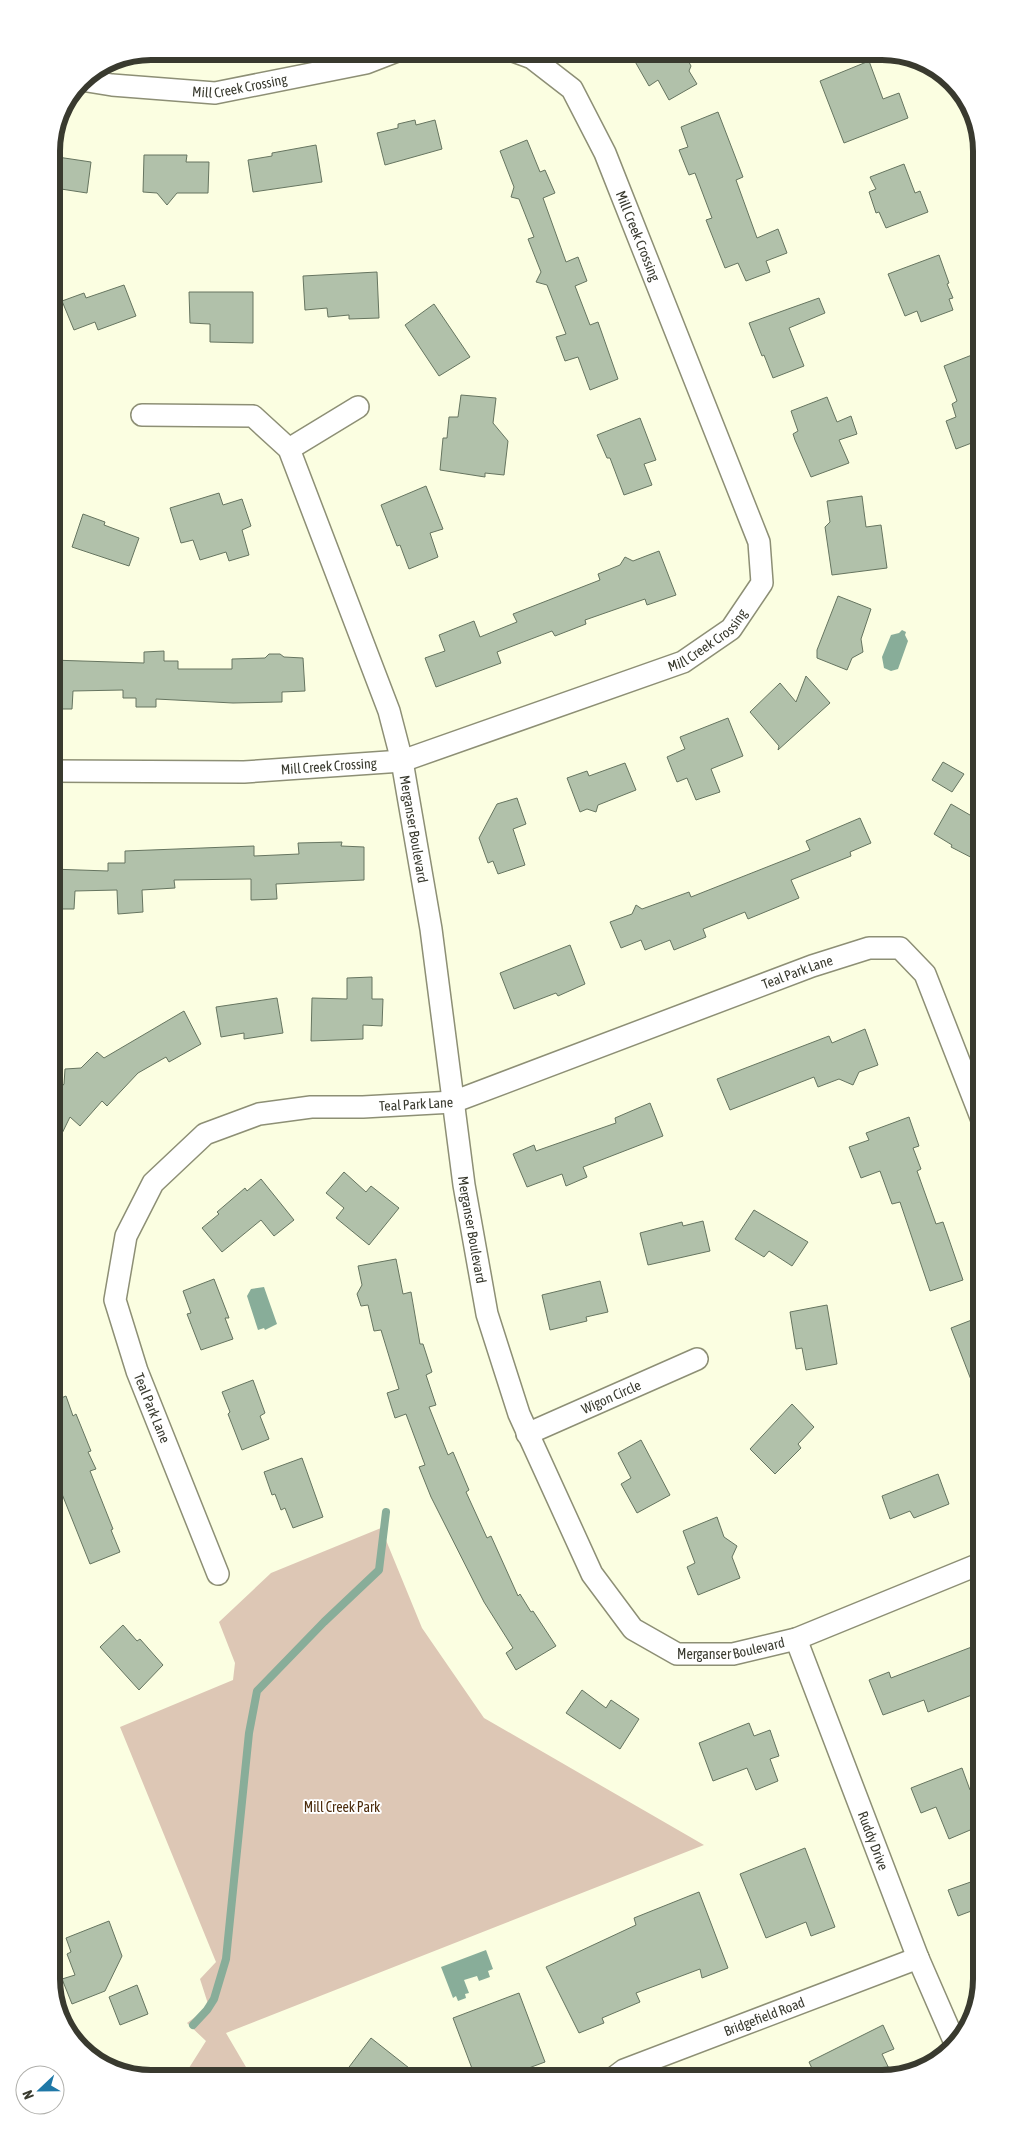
<svg xmlns="http://www.w3.org/2000/svg" width="1033" height="2130" viewBox="0 0 1033 2130" font-family="'Asap Condensed',sans-serif">
	<style>
		.green { fill: #ddc7b5 }
		.water { fill: #88ad99 }
		.lines { fill: none; stroke-linecap: round; stroke-linejoin: round }
		.stream { stroke: #88ad99; stroke-width: 8 }
		.building { fill: #b1c1aa; stroke: #667560 }
		.minor-casing { stroke: #8d8f75; stroke-width: 24 }
		.minor { stroke: #fff; stroke-width: 21 }
		.labels { text-anchor: middle; dominant-baseline: central; stroke-width: 4; stroke-linejoin: round; paint-order: stroke }
		.street-label { font-size: 14px; fill: #393a2f; stroke: #fff }
		.park-label { font-size: 14px; fill: #4c2c0d; stroke: #fff }
		.rim { fill: none; stroke: #393a2f; stroke-width: 6 }
	</style>
	<rect width="100%" height="100%" fill="#fbfee1"/>
	<path class="green" d="M381 1528 422 1628 484 1718 704 1845 226 2033 253 2079H182L206 2041 187 2023 209 2007 200 1979 216 1962 120 1727 233 1680 235 1663 219 1622 271 1573Z"/>
	<g class="water">
		<path d="M902 630 906 632 905 635 908 641 898 669 891 671 884 668 882 657 891 635 899 633Z"/>
		<path d="M264 1287 277 1324 265 1330 264 1328 258 1330 247 1296 251 1289Z"/>
		<path d="M486 1950 493 1969 488 1971 490 1977 479 1981 477 1976 464 1980 469 1993 465 1994 466 1998 458 2001 456 1996 453 1998 441 1967Z"/>
	</g>
	<g class="lines">
		<path class="stream" d="M193 2025 207 2010 214 1999 226 1959 249 1733 257 1691 324 1622 379 1570 386 1512"/>
	</g>
	<g class="building">
		<path d="M629 51H683L691 66 689 71 697 84 669 100 658 80 649 86Z"/>
		<path d="M869 61 883 99 899 93 908 118 844 143 820 81Z"/>
		<path d="M718 112 743 177 736 180 757 238 778 229 787 253 766 261 770 272 746 281 738 263 725 268 706 220 712 218 695 173 689 175 679 150 688 147 681 127Z"/>
		<path d="M415 120 416 125 435 120 442 149 385 165 377 133 398 128V124Z"/>
		<path d="M527 140 540 172 545 170 555 193 543 198 566 262 578 257 587 281 575 286 590 325 598 322 618 379 590 390 578 357 565 361 556 337 566 334 547 285 536 282 541 272 528 239 534 237 519 199 511 197 514 187 500 151Z"/>
		<path d="M316 145 322 182 253 192 248 160 272 156V153Z"/>
		<path d="M144 155H187L186 162H209L208 193H177L167 205 157 193 143 192Z"/>
		<path d="M51 156 91 162 87 193 61 189V182L51 180Z"/>
		<path d="M904 164 915 193 920 191 928 212 886 228 879 212 876 213 869 192 876 189 870 177Z"/>
		<path d="M939 255 949 283 947 284 953 298 949 299 953 310 921 322 917 311 905 316 888 274Z"/>
		<path d="M377 272 379 318 349 319V315L328 317 327 308 305 310 303 276Z"/>
		<path d="M124 285 136 316 98 330 95 322 74 330 62 301 84 293 86 298Z"/>
		<path d="M189 292H253V343L210 342V324L190 323Z"/>
		<path d="M819 298 825 313 789 328 804 366 773 378 764 355 762 356 749 323Z"/>
		<path d="M434 304 470 357 439 376 405 325Z"/>
		<path d="M982 351V439L956 449 946 421 956 417 952 404 957 401 944 366Z"/>
		<path d="M461 395 496 398 493 423 508 441 504 475 485 473V477L440 470 443 438H447L449 417H458Z"/>
		<path d="M827 397 837 422 851 416 857 434 839 440 849 463 811 477 795 440 793 434 798 431 791 411Z"/>
		<path d="M640 418 656 460 644 464 652 485 624 495 610 458H607L597 435Z"/>
		<path d="M426 486 443 529 430 533 438 557 409 569 400 545 397 546 381 505Z"/>
		<path d="M219 493 223 505 242 499 251 526 242 530 249 555 229 561 226 552 200 560 193 540 181 543 170 508Z"/>
		<path d="M862 496 866 527 881 525 887 568 832 575 825 527 830 522 827 501Z"/>
		<path d="M83 514 105 522 104 525 139 538 129 566 72 547Z"/>
		<path d="M659 551 676 595 647 605 645 599 585 620 586 624 555 636 552 631 497 652 501 663 436 687 425 658 445 651 439 635 474 621 480 637 517 622 513 614 600 580 598 574 620 565 625 557 633 561Z"/>
		<path d="M838 596 871 609 861 639 863 652 852 658 847 670 817 658V650Z"/>
		<path d="M164 651V661H178V669H232V659L265 658 269 654H280L284 657 303 658 305 691 282 692V702L233 703 156 699V707H136V698H123V690L73 691 72 709H51V660L144 663V652Z"/>
		<path d="M806 676 830 703 778 750 779 746 750 712 780 683 796 702Z"/>
		<path d="M728 718 743 756 711 769 720 792 696 800 687 778 677 782 667 757 685 749 680 737Z"/>
		<path d="M943 762 964 774 952 792 932 780Z"/>
		<path d="M625 763 636 790 598 805 596 812 587 809 580 812 567 778 587 771 589 776Z"/>
		<path d="M517 798 526 824 513 829 525 865 498 874 493 861 488 863 479 838 497 804Z"/>
		<path d="M951 804 982 822V863L951 847 952 845 934 834Z"/>
		<path d="M860 818 871 843 850 852 851 856 791 880 799 898 748 919 745 912 703 929 706 937 674 950 670 940 645 950 641 940 621 948 610 922 632 914 636 905 642 909 689 892 691 897 810 850 806 841Z"/>
		<path d="M342 842 341 846 364 847V880L276 884 277 899 251 900V879L174 880 175 888 142 890 143 912 118 914 117 890 75 891 74 909H51V869L108 871V863H125V851L254 846V856L299 854 298 843Z"/>
		<path d="M570 945 585 984 558 996 556 993 514 1009 500 973Z"/>
		<path d="M372 977V999H383L382 1026 363 1025V1039L311 1041 312 998 347 999V978Z"/>
		<path d="M277 998 283 1033 244 1039V1033L221 1037 216 1007Z"/>
		<path d="M184 1011 201 1044 169 1062 166 1057 138 1073 107 1106 102 1101 80 1126 70 1117 51 1156V1099L64 1084 65 1069 81 1068 97 1052 104 1058Z"/>
		<path d="M865 1029 878 1065 859 1072 853 1085 839 1079 818 1087 814 1077 730 1110 717 1079 829 1036 832 1043Z"/>
		<path d="M650 1103 663 1136 583 1167 587 1177 566 1186 562 1174 527 1187 513 1154 534 1145 536 1151 616 1123 615 1118Z"/>
		<path d="M909 1117 919 1146 913 1148 921 1169 917 1171 936 1224 943 1222 963 1280 930 1291 900 1202 892 1204 880 1171 861 1178 849 1147 869 1140 866 1133Z"/>
		<path d="M344 1172 366 1192 371 1186 399 1208 369 1245 336 1218 344 1208 326 1193Z"/>
		<path d="M261 1179 294 1220 274 1236 261 1220 222 1252 202 1228 219 1214 217 1212 245 1188 247 1191Z"/>
		<path d="M754 1210 808 1242 792 1266 769 1251 764 1257 735 1239Z"/>
		<path d="M703 1221 710 1251 648 1265 640 1233 682 1222 683 1226Z"/>
		<path d="M396 1259 403 1294 411 1292 420 1344H423L432 1372 426 1375 436 1405 429 1407 448 1455 453 1452 469 1490 466 1492 487 1538 491 1536 518 1596 520 1594 531 1612 533 1611 556 1646 516 1670 506 1653 513 1648 484 1602 431 1497 419 1467 425 1465 406 1414 395 1418 387 1393 399 1389 381 1330 374 1331 368 1305 361 1306 357 1294 362 1285 358 1266Z"/>
		<path d="M214 1279 229 1318H225L233 1339 201 1350 187 1314 191 1313 183 1291Z"/>
		<path d="M600 1281 608 1312 586 1317 587 1321 550 1330 542 1295Z"/>
		<path d="M827 1305 837 1364 806 1370 802 1348 796 1349 790 1312Z"/>
		<path d="M982 1316V1403H980L951 1328Z"/>
		<path d="M253 1380 265 1413 260 1416 269 1439 242 1450 228 1414 230 1412 222 1392Z"/>
		<path d="M66 1396 73 1416 76 1414 91 1451 88 1452 96 1469 90 1471 113 1529 111 1530 120 1552 90 1564 58 1484 51 1486V1402Z"/>
		<path d="M792 1404 814 1427 798 1444 801 1448 775 1474 750 1449Z"/>
		<path d="M641 1440 670 1495 637 1513 621 1484 631 1478 618 1453Z"/>
		<path d="M302 1458 323 1517 293 1528 285 1508 281 1510 275 1494 272 1495 264 1472Z"/>
		<path d="M938 1474 949 1504 914 1518 910 1511 890 1519 882 1496Z"/>
		<path d="M717 1517 724 1537 737 1546 732 1557 740 1578 698 1595 687 1567 695 1563 683 1531Z"/>
		<path d="M123 1625 137 1641 140 1639 163 1665 139 1690 100 1647Z"/>
		<path d="M982 1643V1691L928 1712 924 1700 883 1715 869 1680 889 1672 891 1678Z"/>
		<path d="M582 1690 606 1708 611 1700 639 1719 620 1749 566 1713Z"/>
		<path d="M749 1723 754 1736 770 1730 779 1756 770 1759 778 1781 756 1790 747 1768 713 1781 699 1743Z"/>
		<path d="M962 1768 970 1790 982 1786V1825L949 1839 936 1807 921 1813 911 1788Z"/>
		<path d="M805 1848 835 1927 811 1936 806 1922 766 1938 740 1874Z"/>
		<path d="M982 1878V1907L958 1916 948 1890Z"/>
		<path d="M699 1892 728 1968 702 1978 700 1969 636 1993 640 2002 602 2018 604 2023 579 2033 546 1967 636 1925 634 1918Z"/>
		<path d="M109 1921 122 1956 105 1991 72 2004 62 1979 75 1975 67 1954 71 1952 66 1938Z"/>
		<path d="M137 1985 148 2014 120 2025 109 1997Z"/>
		<path d="M519 1993 545 2062 499 2079H476L453 2018Z"/>
		<path d="M883 2025 894 2049 882 2054 893 2077 882 2079H817L809 2062Z"/>
		<path d="M371 2038 423 2079H340Z"/>
	</g>
	<g class="lines">
		<defs>
			<g id="minor">
				<path id="s1" d="M81 80 112 85 215 93 366 63 397 51"/>
				<path id="s2" d="M142 415 253 416 289 449 389 711 402 761 431 929 464 1185 487 1314 519 1414 592 1574 633 1629 677 1654H733L796 1639 982 1563"/>
				<path d="M289 449 358 407"/>
				<path id="s3" d="M51 771 244 772 402 761 683 662 731 629 762 583 759 542 605 153 572 89 532 58 513 51"/>
				<path id="s4" d="M527 1434 697 1359"/>
				<path id="s5" d="M218 1574 137 1371 115 1300 126 1236 153 1183 205 1134 259 1114 311 1107H363L453 1102 812 966 869 948H900L925 974 982 1120"/>
				<path id="s6" d="M796 1639 918 1958 955 2043"/>
				<path id="s7" d="M612 2079 624 2070 918 1958"/>
			</g>
		</defs>
		<use href="#minor" class="minor-casing"/>
		<use href="#minor" class="minor"/>
	</g>
	<g class="labels">
		<g class="street-label">
			<text stroke="none"><textPath href="#s1" startOffset="160">Mill Creek Crossing</textPath></text>
			<text transform="translate(638 236) rotate(68)">Mill Creek Crossing</text>
			<text stroke="none"><textPath href="#s3" startOffset="682">Mill Creek Crossing</textPath></text>
			<text stroke="none"><textPath href="#s3" startOffset="278">Mill Creek Crossing</textPath></text>
			<text stroke="none"><textPath href="#s2" startOffset="561">Merganser Boulevard</textPath></text>
			<text stroke="none"><textPath href="#s5" startOffset="1109">Teal Park Lane</textPath></text>
			<text stroke="none"><textPath href="#s5" startOffset="704">Teal Park Lane</textPath></text>
			<text stroke="none"><textPath href="#s2" startOffset="966">Merganser Boulevard</textPath></text>
			<text stroke="none"><textPath href="#s4" startOffset="92">Wigon Circle</textPath></text>
			<text transform="translate(152 1408) rotate(68)">Teal Park Lane</text>
			<text stroke="none"><textPath href="#s2" startOffset="1506">Merganser Boulevard</textPath></text>
			<text stroke="none"><textPath href="#s6" startOffset="216">Ruddy Drive</textPath></text>
			<text stroke="none"><textPath href="#s7" startOffset="165">Bridgefield Road</textPath></text>
		</g>
		<g class="park-label">
			<text x="342" y="1807">Mill Creek Park</text>
		</g>
	</g>
	<path d="M0 0H1033V2130H0ZM151 60H882A91 91 0 0 1 973 151V1979A91 91 0 0 1 882 2070H151A91 91 0 0 1 60 1979V151A91 91 0 0 1 151 60Z" fill="#fff" fill-rule="evenodd"/>
	<path class="rim" d="M151 60H882A91 91 0 0 1 973 151V1979A91 91 0 0 1 882 2070H151A91 91 0 0 1 60 1979V151A91 91 0 0 1 151 60Z"/>
	<g transform="translate(40 2090) rotate(248)"><circle r="24" fill="#ffffff" stroke="#b0b0ac"/>
	<path d="M0-4L9 19L0 12L-9 19Z" fill="#1f78a7"/>
	<text y="-8" font-size="14" font-weight="bold" text-anchor="middle" fill="#393a2f">N</text>
	</g>
</svg>
